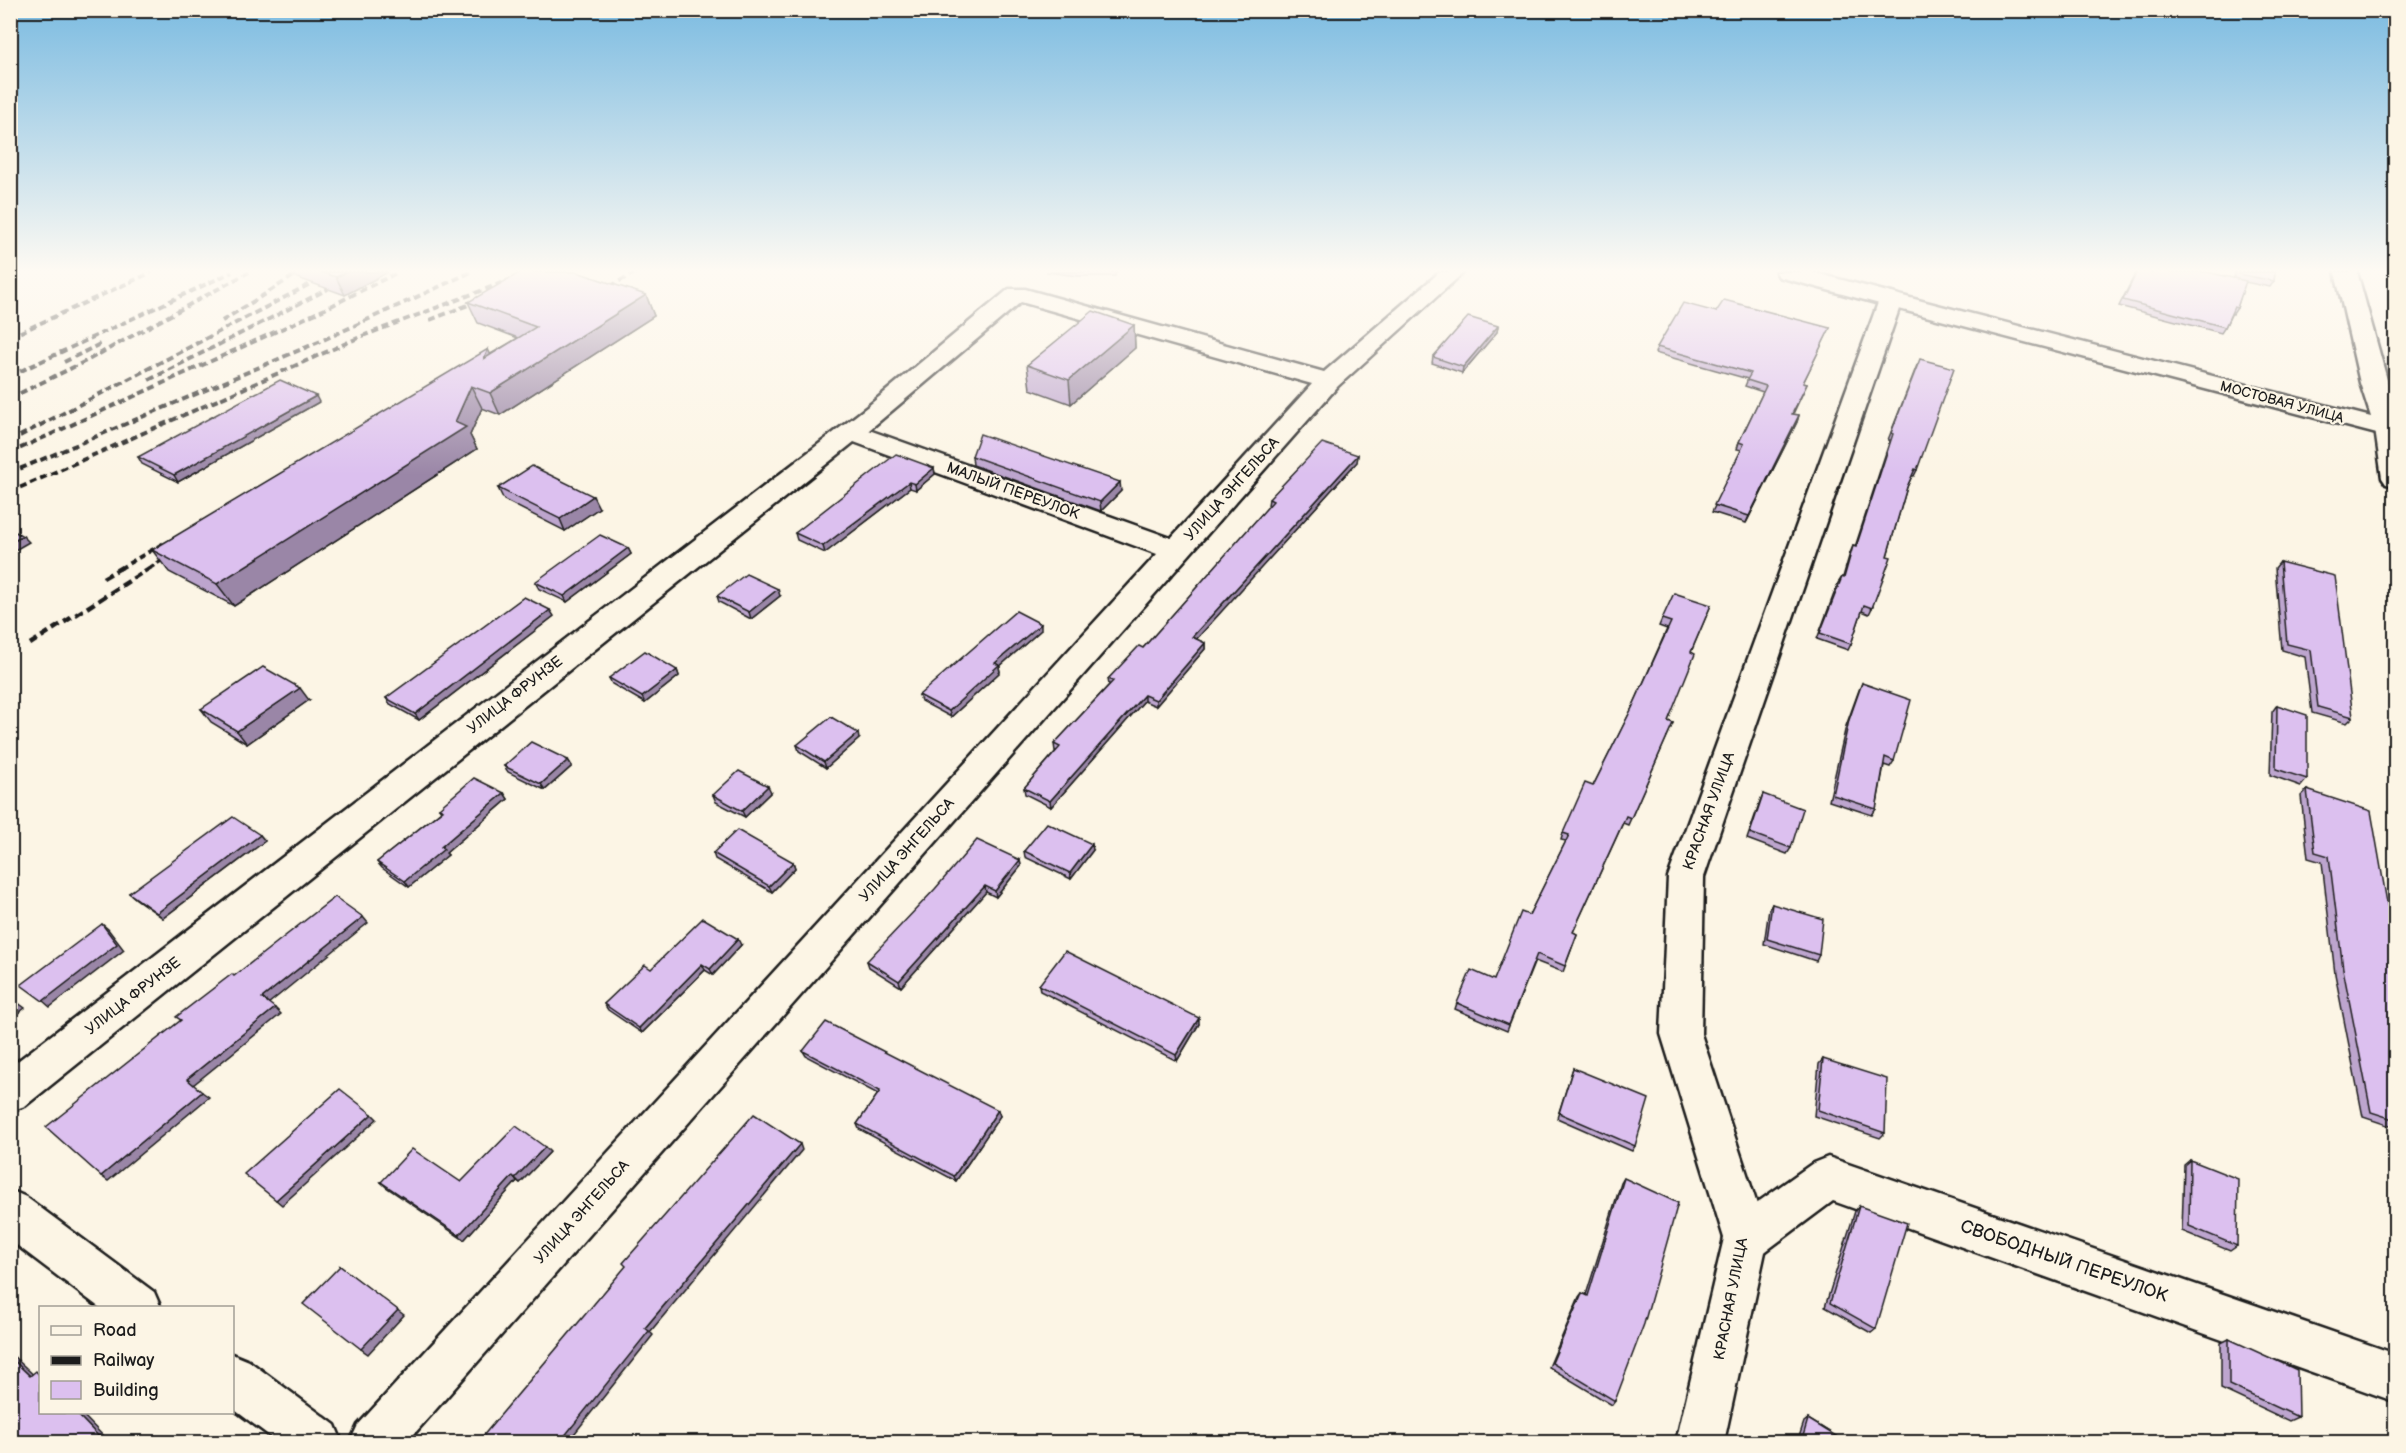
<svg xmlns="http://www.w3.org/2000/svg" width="2406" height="1453" viewBox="0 0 2406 1453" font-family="'Balsamiq Sans',sans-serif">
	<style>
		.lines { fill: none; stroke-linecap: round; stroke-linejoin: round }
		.street-casing { stroke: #1c1c1c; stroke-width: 5 }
		.secondary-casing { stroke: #1c1c1c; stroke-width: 5 }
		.street { fill: #fcf5e5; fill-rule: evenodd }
		.secondary { fill: #fcf5e5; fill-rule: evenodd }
		.rail-far1 { stroke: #1c1c1c; stroke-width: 4; stroke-dasharray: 7 4; stroke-linecap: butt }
		.rail { stroke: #1c1c1c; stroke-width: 4.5; stroke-dasharray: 9 4.5; stroke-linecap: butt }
		.wall { fill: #bda5ce; stroke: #1c1c1c; stroke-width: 1.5 }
		.shaded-wall { fill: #9a86a7; stroke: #1c1c1c; stroke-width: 1.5 }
		.building { fill: #dcc0ef; stroke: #1c1c1c; stroke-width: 1.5 }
		.labels { text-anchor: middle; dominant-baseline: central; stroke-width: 4.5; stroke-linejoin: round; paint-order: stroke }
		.far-street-label { font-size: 14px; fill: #1c1c1c; stroke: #fcf5e5 }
		.street-label { font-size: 15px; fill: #1c1c1c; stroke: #fcf5e5 }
		.near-street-label { font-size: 18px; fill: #1c1c1c; stroke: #fcf5e5 }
	</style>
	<rect width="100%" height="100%" fill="#fcf5e5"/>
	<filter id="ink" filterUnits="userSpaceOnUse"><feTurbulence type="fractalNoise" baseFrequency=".0167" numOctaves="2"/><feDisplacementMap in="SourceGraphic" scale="12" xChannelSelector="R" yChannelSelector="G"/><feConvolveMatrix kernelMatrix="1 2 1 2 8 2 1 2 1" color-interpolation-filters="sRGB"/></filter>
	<g filter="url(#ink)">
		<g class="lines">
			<defs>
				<g id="street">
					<path d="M1440 272H1464L1338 386 407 1442H350L358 1425 1157 554 854 442 25 1106 10 1111V1067L867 407 1009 289H1025L1324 372ZM1021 302 1312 384 1171 538 869 430Z"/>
					<path d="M1776 272H1812L1899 295 1903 300 1899 305 1891 307 1779 277Z"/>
					<path d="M2388 421 2396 423V486L2386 484 2382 478 2375 429 2379 423Z"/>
					<path d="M1828 1157 2396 1354V1402L1833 1201 1762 1254 1746 1260 1730 1254 1724 1238 1730 1222 1813 1163Z"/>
					<path d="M10 1190 26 1197 154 1292 161 1308H100L10 1240Z"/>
					<path d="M232 1354 249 1361 335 1425 342 1442H278L232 1408Z"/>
				</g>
				<path id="secondary" d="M2335 272H2357L2396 412V439L1899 309 1704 877 1701 1034 1768 1238 1724 1442H1676L1724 1238 1661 1034 1668 877 1879 300 1883 295 1891 293 2371 417 2360 383Z"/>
			</defs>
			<use href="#street" class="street-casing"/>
			<use href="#secondary" class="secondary-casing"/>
			<use href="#street" class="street"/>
			<use href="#secondary" class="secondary"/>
			<g class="rail-far1">
				<path d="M600 292 636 272"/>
				<path d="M430 320 486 298"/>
				<path d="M222 321 300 272"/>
				<path d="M10 337 152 272"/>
				<path d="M64 362 102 343"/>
				<path d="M10 376 232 272"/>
				<path d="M149 380 328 289"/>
				<path d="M10 398 90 359 249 272"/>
				<path d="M10 441 312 283"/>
				<path d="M10 453 325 309 398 272"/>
				<path d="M10 473 321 341 471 272"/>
				<path d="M10 492 360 337 530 272"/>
				<path d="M119 569 166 542"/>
				<path d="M148 569 175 552"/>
			</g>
			<g class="rail">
				<path d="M103 578 122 567"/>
				<path d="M30 644 151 567"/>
			</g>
		</g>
		<g class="wall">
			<path d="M292 272H388L345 295 295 277Z"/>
			<path d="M1046 272H1116L1115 276H1078Z"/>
			<path d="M2136 272 2234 278 2235 272H2275L2274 281 2270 287 2245 282 2237 308 2233 314 2232 313 2225 327 2221 333 2119 306Z"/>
			<path d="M646 295 654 316 500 415 482 408 470 435 477 449 234 606 169 572 152 550 518 338 478 323 468 302Z"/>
			<path d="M1134 325 1135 348 1071 404 1030 389 1027 365Z"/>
			<path d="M1498 326 1497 332 1462 373 1432 363 1433 357Z"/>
			<path d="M1830 328 1803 383 1807 384 1793 414 1799 415 1797 422 1746 523 1712 512 1742 450 1737 449 1739 442 1763 392 1745 386 1748 379 1655 353 1657 347Z"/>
			<path d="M1917 365V470L1914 476H1912L1907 487 1872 608 1869 614 1862 611 1851 644 1848 650 1817 639 1838 583 1842 577H1843L1850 553 1853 546 1855 547 1890 440H1888Z"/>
			<path d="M319 402 178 482 142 464 138 457Z"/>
			<path d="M1358 455 1357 462 1196 639 1205 643V649L1156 706 1144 701 1051 807 1025 794 1024 788 1056 751H1055L1054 744 1109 685 1108 679 1143 648 1269 506 1268 505 1269 499Z"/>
			<path d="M972 456 1121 491 1101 511 973 465Z"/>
			<path d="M934 468 935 474 916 490 910 488 825 553 797 540 795 533Z"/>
			<path d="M498 488 599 508 565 531 504 500Z"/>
			<path d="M628 548 631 554 567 602 539 589 535 582Z"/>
			<path d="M2280 562 2353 717 2347 723 2312 713 2305 657 2282 650 2275 568Z"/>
			<path d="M717 596H780L751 619 719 602Z"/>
			<path d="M1711 605 1691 652 1668 721 1673 723 1628 825 1623 823 1573 932 1577 934 1563 972 1535 961 1507 1031 1455 1009 1457 1003 1494 980 1529 915 1566 841 1561 840 1563 833 1593 786 1632 708 1667 629 1659 626 1662 619Z"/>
			<path d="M554 616 419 720 390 704 386 698Z"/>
			<path d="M1041 630 999 667 1000 672 951 717 921 701 919 695Z"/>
			<path d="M677 670 679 676 645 703 612 684 609 678Z"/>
			<path d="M1862 683 1894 761 1890 767 1884 765 1876 809 1872 815 1829 801 1846 726 1859 690Z"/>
			<path d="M309 700 247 744 211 722 201 709Z"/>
			<path d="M2277 705 2307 779 2301 786 2270 775 2272 712Z"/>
			<path d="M859 739 826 768 799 751 797 745Z"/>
			<path d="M568 760 572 766 545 790 508 772 504 766Z"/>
			<path d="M2307 790 2390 920 2396 922V1128L2363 1117 2335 974 2322 862 2308 858 2301 796Z"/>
			<path d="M771 792 745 817 716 802 713 795Z"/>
			<path d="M504 793 508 799 446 853 448 855 409 887 382 868 377 862 441 811 439 808Z"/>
			<path d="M1763 794 1791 848 1787 854 1747 839 1760 801Z"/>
			<path d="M260 835 265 841 163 918 136 899 129 893Z"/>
			<path d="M1093 850 1071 879 1025 857 1024 851Z"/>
			<path d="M713 853 793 862 795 868 772 892 715 859Z"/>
			<path d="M1020 860 1021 866 996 897 986 892 901 987 869 967 867 961Z"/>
			<path d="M1772 904 1819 955 1816 961 1764 944 1769 909Z"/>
			<path d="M741 945 713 975 705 970 642 1033 608 1010 604 1004 651 969Z"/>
			<path d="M1039 985 1199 1024 1177 1061 1040 991Z"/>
			<path d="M803 1051 1000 1116 956 1181 859 1129 857 1124 878 1094 806 1056Z"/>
			<path d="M1823 1059 1885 1133 1880 1138 1814 1116 1819 1064Z"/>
			<path d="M1573 1068 1635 1146 1632 1151 1557 1118Z"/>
			<path d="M550 1152 520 1183 517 1181 464 1240 386 1187 381 1182H461Z"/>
			<path d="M2190 1160 2237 1246 2230 1251 2182 1231 2184 1165Z"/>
			<path d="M1624 1178 1615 1401 1612 1405 1549 1367 1579 1297 1582 1293 1586 1295 1621 1183Z"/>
			<path d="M1859 1206 1876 1329 1871 1333 1825 1307 1855 1211Z"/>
			<path d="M2229 1339 2298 1417 2289 1421 2221 1389V1343Z"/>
			<path d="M1808 1419 1847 1443H1797L1804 1422Z"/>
		</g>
		<g class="shaded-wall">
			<path d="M347 272H388L345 295 336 277Z"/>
			<path d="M646 295 654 316 500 415 490 393Z"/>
			<path d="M1134 325 1135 348 1071 404 1069 380Z"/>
			<path d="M1498 326 1497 332 1462 373 1463 367Z"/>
			<path d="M488 349 498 371 484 359Z"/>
			<path d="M471 386 482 408 470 435 477 449 234 606 217 584 455 422Z"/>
			<path d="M316 396 319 402 178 482 174 475Z"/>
			<path d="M1799 415 1797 422 1746 523 1749 516Z"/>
			<path d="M1358 455 1357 462 1192 644V637Z"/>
			<path d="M934 468 935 474 916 490 915 484Z"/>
			<path d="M909 482 910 488 825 553 823 546Z"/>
			<path d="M1120 482 1121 491 1101 511 1100 502Z"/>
			<path d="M593 496 599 508 565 531 560 519Z"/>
			<path d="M23 536 29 542 10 553V543Z"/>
			<path d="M628 548 631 554 567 602 564 596Z"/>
			<path d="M778 589 780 596 751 619 749 612Z"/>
			<path d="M550 610 554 616 419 720 415 714Z"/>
			<path d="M1041 624V630L999 667 1000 672 951 717 949 711 995 663Z"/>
			<path d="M1205 643V649L1156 706V700Z"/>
			<path d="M677 670 679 676 645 703 642 697Z"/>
			<path d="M300 688 309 700 247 744 237 731Z"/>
			<path d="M1144 695V701L1051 807 1050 801Z"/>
			<path d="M858 733 859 739 826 768 824 762Z"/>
			<path d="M568 760 572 766 545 790 541 784Z"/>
			<path d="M768 786 771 792 745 817 742 811Z"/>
			<path d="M504 793 508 799 446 853 448 855 409 887 405 881 441 847Z"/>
			<path d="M260 835 265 841 163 918 157 913Z"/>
			<path d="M1092 844 1093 850 1071 879 1070 873Z"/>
			<path d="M1020 860 1021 866 996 897 995 891Z"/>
			<path d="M793 862 795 868 772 892 769 886Z"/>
			<path d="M985 886 986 892 901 987 899 981Z"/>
			<path d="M363 917 368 923 268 1004 262 998Z"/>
			<path d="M102 924 108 929 124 950 50 1007 43 1001Z"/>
			<path d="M738 939 741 945 713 975 710 969Z"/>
			<path d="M702 964 705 970 642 1033 639 1028Z"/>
			<path d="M10 997 25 1008 10 1019Z"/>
			<path d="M275 1008 281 1014 193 1085 187 1079Z"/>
			<path d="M1199 1018V1024L1177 1061 1176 1055Z"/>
			<path d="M202 1092 209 1097 108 1181 101 1176Z"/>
			<path d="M998 1110 1000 1116 956 1181 954 1176Z"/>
			<path d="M372 1114 377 1119 282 1205 276 1200Z"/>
			<path d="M800 1144 802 1150 650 1332 653 1335 567 1443H559L645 1328Z"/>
			<path d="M545 1147 550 1152 520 1183 515 1178Z"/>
			<path d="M513 1176 517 1181 464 1240 459 1235Z"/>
			<path d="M340 1266 404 1315 368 1354 361 1349Z"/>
			<path d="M10 1353 39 1380 30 1376 10 1357Z"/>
			<path d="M76 1413H81L110 1443H105Z"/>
		</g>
		<g class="building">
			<path d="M320 272H347L336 277Z"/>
			<path d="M521 272H577L646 295 490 393 471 386 455 422 466 427 217 584 152 550 488 349 484 359 536 327 468 302Z"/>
			<path d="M2137 272H2207L2246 281 2237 308 2234 307 2225 327 2123 300Z"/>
			<path d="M2238 272H2275L2274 281 2238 274Z"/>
			<path d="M1724 300 1830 328 1803 383 1807 384 1792 414 1799 415 1749 516 1714 505 1744 444 1739 442 1766 386 1747 380 1751 373 1657 347 1683 303 1716 312Z"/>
			<path d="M1093 311 1134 325 1069 380 1027 365Z"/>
			<path d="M1468 317 1498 326 1463 367 1433 357Z"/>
			<path d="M1920 359 1954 368 1917 470 1915 469 1907 487 1887 556 1891 557 1872 608 1864 605 1851 644 1820 633 1842 577 1844 578 1853 546 1856 547 1893 434 1891 433Z"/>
			<path d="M280 380 316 396 174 475 138 457Z"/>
			<path d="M980 434 1120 482 1100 502 972 456Z"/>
			<path d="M1322 443 1358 455 1192 637 1205 643 1156 700 1144 695 1050 801 1024 788 1060 747 1054 744 1113 681 1108 679 1139 646 1143 648 1273 501 1269 499Z"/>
			<path d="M896 454 934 468 915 484 909 482 823 546 795 533Z"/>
			<path d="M532 466 593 496 560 519 498 488Z"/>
			<path d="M10 529 23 536 10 543Z"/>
			<path d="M600 535 628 548 564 596 535 582Z"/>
			<path d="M2280 562 2335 576 2353 717 2318 707 2311 650 2287 644Z"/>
			<path d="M746 574 778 589 749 612 717 596Z"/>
			<path d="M1674 593 1711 605 1691 652 1695 654 1668 721 1673 723 1631 818 1626 816 1573 932 1577 934 1565 966 1537 954 1509 1025 1457 1003 1471 970 1494 980 1521 912 1529 915 1569 835 1563 833 1585 783 1593 786 1632 708 1671 622 1662 619Z"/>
			<path d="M524 597 550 610 415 714 386 698Z"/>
			<path d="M1016 611 1041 624 995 663 999 665 949 711 919 695Z"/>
			<path d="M645 651 677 670 642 697 609 678Z"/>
			<path d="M263 667 300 688 237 731 201 709Z"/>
			<path d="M1862 683 1911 700 1894 761 1885 757 1876 809 1833 795 1849 720Z"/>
			<path d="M2277 705 2307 715V779L2276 769Z"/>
			<path d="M831 717 858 733 824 762 797 745Z"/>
			<path d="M531 742 568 760 541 784 504 766Z"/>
			<path d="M739 771 768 786 742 811 713 795Z"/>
			<path d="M474 778 504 793 441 847 444 849 405 881 377 862 443 810 439 808Z"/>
			<path d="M2307 790 2371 811 2390 920 2396 922V1120L2371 1112 2343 969 2329 856 2315 852Z"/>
			<path d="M1763 794 1803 809 1791 848 1750 833Z"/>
			<path d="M233 817 260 835 157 913 129 893Z"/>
			<path d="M1047 823 1092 844 1070 873 1024 851Z"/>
			<path d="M737 830 793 862 769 886 713 853Z"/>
			<path d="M977 840 1020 860 995 891 985 886 899 981 867 961 935 889Z"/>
			<path d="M335 897 363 917 262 998 275 1008 187 1079 202 1092 101 1176 46 1127 181 1020 176 1017 232 974 234 976Z"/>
			<path d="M1772 904 1823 919 1819 955 1767 939Z"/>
			<path d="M703 918 738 939 710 969 702 964 639 1028 604 1004 645 965 651 969Z"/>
			<path d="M102 924 117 944 43 1001 21 985Z"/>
			<path d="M1065 951 1199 1018 1176 1055 1039 985Z"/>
			<path d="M826 1022 998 1110 954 1176 857 1124 880 1091 803 1051Z"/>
			<path d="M1823 1059 1887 1079 1885 1133 1818 1110Z"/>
			<path d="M1573 1068 1649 1099 1635 1146 1559 1113Z"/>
			<path d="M340 1089 372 1114 276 1200 244 1174Z"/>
			<path d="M754 1114 800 1144 645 1328 649 1331 559 1443H477L626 1266 623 1263Z"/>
			<path d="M516 1126 545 1147 515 1178 513 1176 459 1235 381 1182 412 1149 461 1182Z"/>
			<path d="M2190 1160 2238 1179 2237 1246 2189 1226Z"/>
			<path d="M1624 1178 1678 1203 1644 1324 1615 1401 1552 1363 1582 1293 1588 1296Z"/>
			<path d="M1859 1206 1907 1223 1876 1329 1830 1303Z"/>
			<path d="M340 1266 398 1310 361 1349 303 1304Z"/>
			<path d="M2229 1339 2297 1370 2298 1417 2229 1385Z"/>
			<path d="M10 1357 30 1376 36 1371 40 1376V1413H76L105 1443H10Z"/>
			<path d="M1808 1419 1847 1443H1801Z"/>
		</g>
	</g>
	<linearGradient id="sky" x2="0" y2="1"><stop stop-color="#7bbbe1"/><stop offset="0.57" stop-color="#fefaf3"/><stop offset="1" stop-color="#fefaf3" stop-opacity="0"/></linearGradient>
	<rect width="2406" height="475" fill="url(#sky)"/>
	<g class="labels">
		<g class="far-street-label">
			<text transform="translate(2282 402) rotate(15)">МОСТОВАЯ УЛИЦА</text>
		</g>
		<g class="street-label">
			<text transform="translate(1232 489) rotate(-48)">УЛИЦА ЭНГЕЛЬСА</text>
			<text transform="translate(1013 491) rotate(20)">МАЛЫЙ ПЕРЕУЛОК</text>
			<text transform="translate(515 695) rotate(-38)">УЛИЦА ФРУНЗЕ</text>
			<text transform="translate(1709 811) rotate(-70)">КРАСНАЯ УЛИЦА</text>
			<text transform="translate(907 850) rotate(-48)">УЛИЦА ЭНГЕЛЬСА</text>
			<text transform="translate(133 996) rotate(-38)">УЛИЦА ФРУНЗЕ</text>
			<text transform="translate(582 1212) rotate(-48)">УЛИЦА ЭНГЕЛЬСА</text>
			<text transform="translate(1731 1299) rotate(-79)">КРАСНАЯ УЛИЦА</text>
		</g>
		<g class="near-street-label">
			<text transform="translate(2064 1261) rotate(19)">СВОБОДНЫЙ ПЕРЕУЛОК</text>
		</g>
	</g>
	<rect width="2406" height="1453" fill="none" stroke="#fcf5e5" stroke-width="36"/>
	<rect x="18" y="18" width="2370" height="1417" fill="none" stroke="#1c1c1c" stroke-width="2" filter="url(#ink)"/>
	<rect x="39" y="1306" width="195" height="108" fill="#fcf5e5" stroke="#a29e95" stroke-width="1.5"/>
	<rect x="51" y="1326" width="30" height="9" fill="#fcf5e5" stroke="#a29e95" stroke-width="1.5"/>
	<text x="93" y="1336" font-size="18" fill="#1c1c1c">Road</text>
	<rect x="51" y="1356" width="30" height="9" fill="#1c1c1c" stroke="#a29e95" stroke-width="1.5"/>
	<text x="93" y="1366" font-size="18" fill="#1c1c1c">Railway</text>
	<rect x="51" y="1381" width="30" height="18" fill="#dcc0ef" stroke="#a29e95" stroke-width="1.5"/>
	<text x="93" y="1396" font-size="18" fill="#1c1c1c">Building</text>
</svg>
